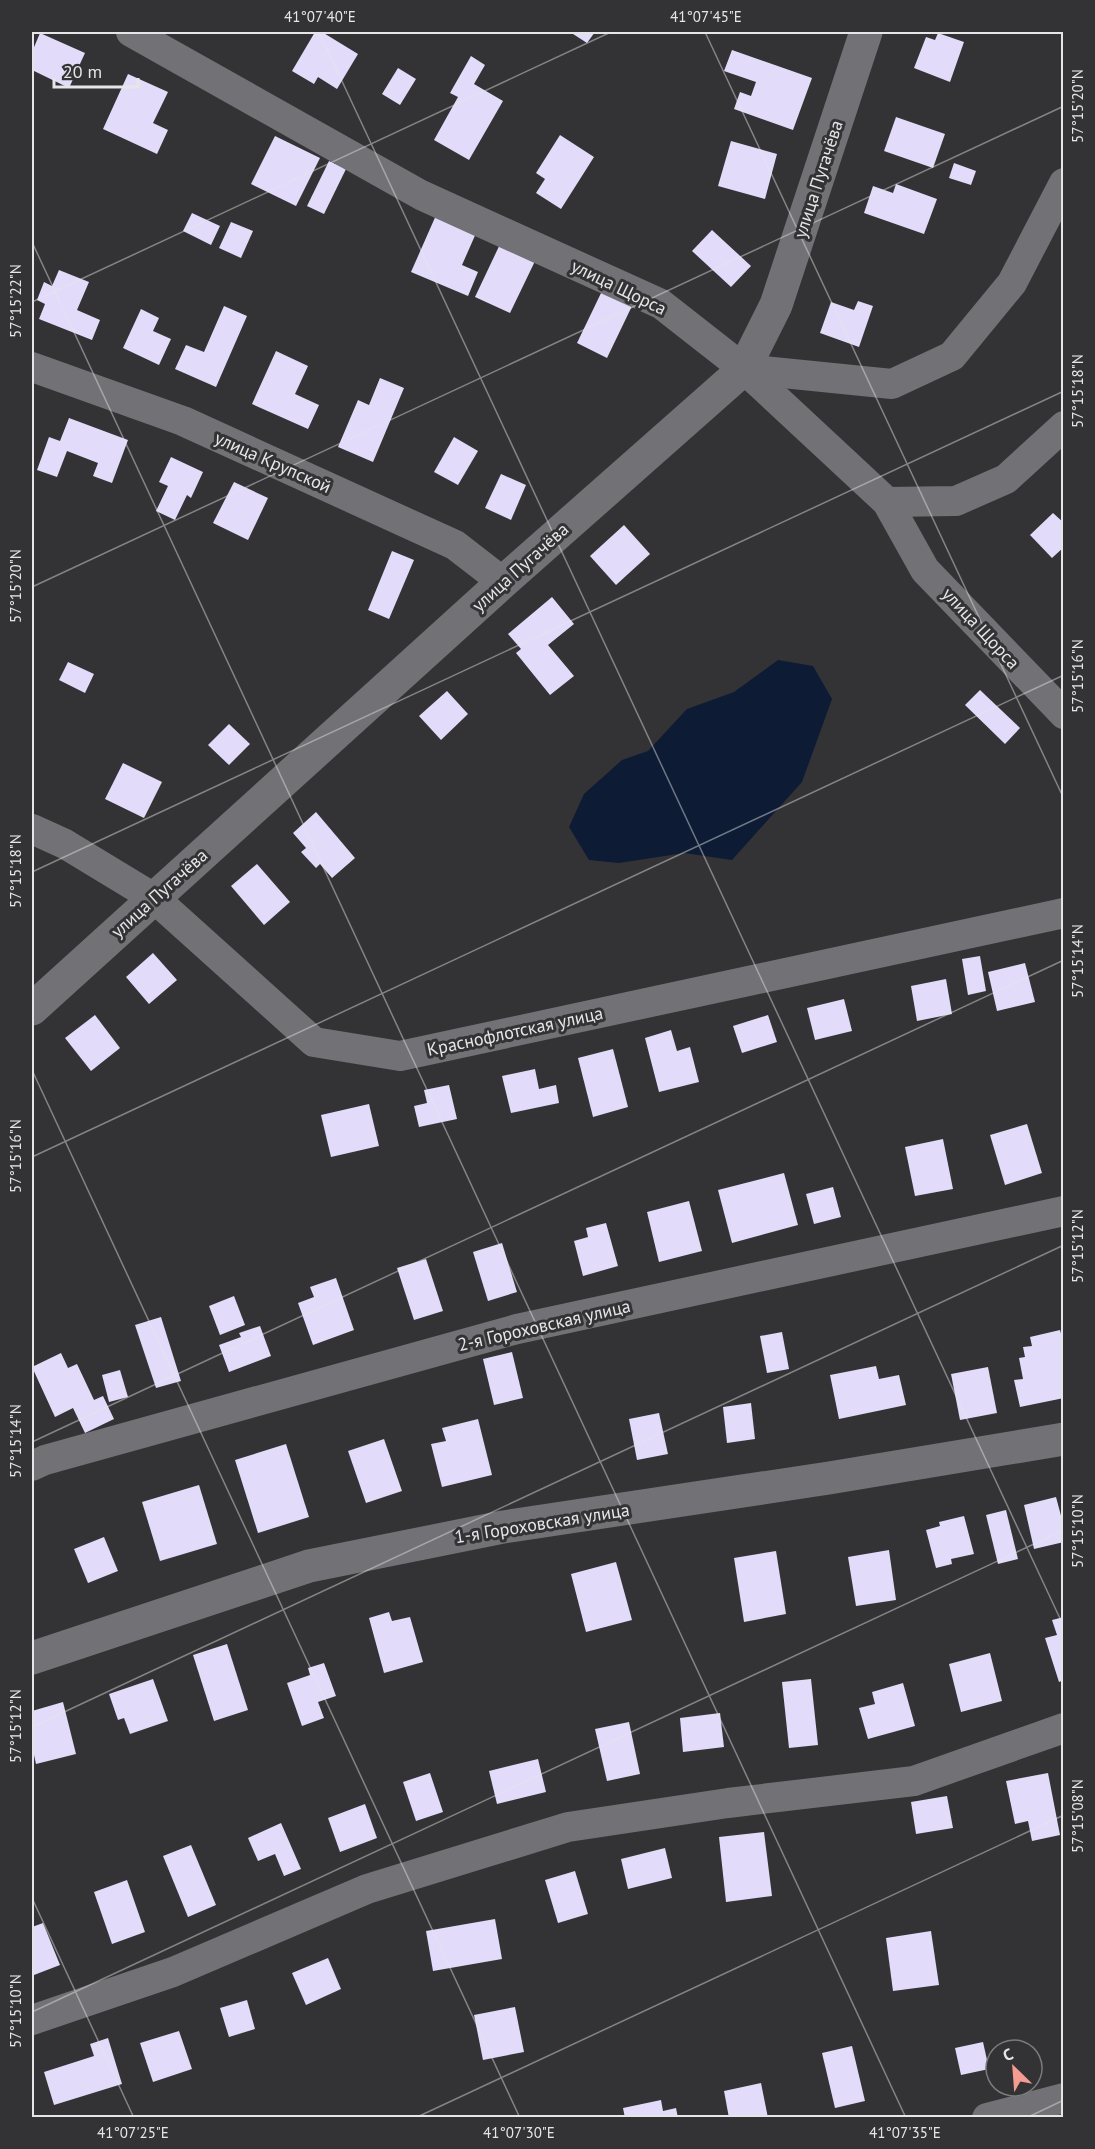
<svg xmlns="http://www.w3.org/2000/svg" width="1095" height="2149" viewBox="0 0 1095 2149" font-family="'PT Sans',sans-serif">
	<style>
		.water { fill: #0e1b34 }
		.building { fill: #e2dcfa }
		.lines { fill: none; stroke-linecap: round; stroke-linejoin: round }
		.street { stroke: #727276; stroke-width: 30 }
		.secondary { stroke: #727276; stroke-width: 33 }
		.ticks { fill: none; stroke: #e6e6e8; stroke-width: 1.5; stroke-opacity: 0.45 }
		.labels { text-anchor: middle; dominant-baseline: central; stroke-width: 6; stroke-linejoin: round; paint-order: stroke }
		.street-label { font-size: 18px; fill: #e6e6e8; stroke: #333336 }
		.neatline { fill: none; stroke: #e6e6e8; stroke-width: 2 }
		.ticks-label { font-size: 15px; text-anchor: middle; fill: #e6e6e8 }
	</style>
	<rect width="100%" height="100%" fill="#333336"/>
	<path class="water" d="M778 660 813 666 832 699 802 782 732 860 684 853 619 863 589 860 569 827 584 794 622 760 648 751 687 709 734 692Z"/>
	<g class="building">
		<path d="M315 32H322L358 54 337 89 318 77 314 84 292 71Z"/>
		<path d="M570 32H595L587 43Z"/>
		<path d="M40 33 85 53 69 88 32 70V52Z"/>
		<path d="M938 33 964 42 950 82 914 68 926 37 935 40Z"/>
		<path d="M732 50 812 78 793 130 734 109 740 92 751 96 756 82 724 71Z"/>
		<path d="M471 56 485 65 474 84 503 101 469 160 434 140 458 97 450 93Z"/>
		<path d="M398 68 416 79 400 105 382 94Z"/>
		<path d="M128 74 168 92 153 123 168 130 157 154 103 129Z"/>
		<path d="M896 117 945 134 933 168 884 151Z"/>
		<path d="M560 135 594 157 561 209 536 193 545 179 536 173Z"/>
		<path d="M275 136 320 158 296 206 251 184Z"/>
		<path d="M731 141 777 154 765 199 718 186Z"/>
		<path d="M329 161 346 169 324 214 307 206Z"/>
		<path d="M954 163 976 171 971 185 949 178Z"/>
		<path d="M896 184 937 199 924 234 864 213 873 186 893 193Z"/>
		<path d="M192 213 220 226 211 245 183 231Z"/>
		<path d="M437 213 477 231 462 265 478 272 468 296 411 272Z"/>
		<path d="M231 222 253 231 241 258 219 248Z"/>
		<path d="M712 230 751 266 731 287 692 251Z"/>
		<path d="M502 240 537 257 510 313 475 297Z"/>
		<path d="M59 270 89 282 77 310 100 320 92 340 39 319 45 304 37 300 44 282 52 286Z"/>
		<path d="M602 291 632 306 607 358 577 343Z"/>
		<path d="M858 301 873 306 859 347 820 333 831 302 854 310Z"/>
		<path d="M224 306 247 316 216 387 175 369 186 345 204 352Z"/>
		<path d="M141 309 159 318 153 331 171 339 159 365 123 348Z"/>
		<path d="M276 351 308 366 295 394 319 405 308 429 252 404Z"/>
		<path d="M380 378 404 388 373 462 338 447 358 400 369 405Z"/>
		<path d="M69 418 128 440 112 483 93 476 98 463 67 451 57 477 37 470 49 437 60 441Z"/>
		<path d="M454 437 478 451 458 485 434 472Z"/>
		<path d="M171 457 203 472 191 498 187 495 175 520 156 511 168 486 159 482Z"/>
		<path d="M501 474 526 485 511 520 485 508Z"/>
		<path d="M234 482 268 498 248 540 213 523Z"/>
		<path d="M1053 513 1064 523V547L1052 558 1030 535Z"/>
		<path d="M624 525 650 554 616 585 590 556Z"/>
		<path d="M392 551 414 560 389 619 368 610Z"/>
		<path d="M552 597 574 624 548 645 574 676 550 695 516 653 521 649 508 634Z"/>
		<path d="M68 662 94 674 85 693 59 680Z"/>
		<path d="M980 690 1020 728 1005 744 965 705Z"/>
		<path d="M447 691 468 714 441 740 419 716Z"/>
		<path d="M229 724 250 744 229 765 208 745Z"/>
		<path d="M123 763 162 782 144 818 105 799Z"/>
		<path d="M316 812 355 858 332 878 320 864 316 868 301 852 306 848 293 833Z"/>
		<path d="M257 864 290 902 264 925 231 886Z"/>
		<path d="M153 953 177 980 149 1004 126 977Z"/>
		<path d="M980 956 986 991 968 995 962 959Z"/>
		<path d="M1025 963 1035 1002 997 1011 988 972Z"/>
		<path d="M946 979 952 1014 917 1021 911 986Z"/>
		<path d="M844 999 852 1031 815 1040 807 1008Z"/>
		<path d="M95 1015 120 1048 91 1071 65 1038Z"/>
		<path d="M768 1015 777 1042 742 1053 733 1026Z"/>
		<path d="M671 1030 677 1051 690 1047 699 1082 659 1092 645 1038Z"/>
		<path d="M613 1049 628 1107 593 1117 578 1058Z"/>
		<path d="M535 1069 539 1089 556 1085 559 1103 511 1113 502 1076Z"/>
		<path d="M449 1085 457 1119 419 1127 414 1106 427 1103 424 1090Z"/>
		<path d="M369 1104 379 1146 331 1157 321 1115Z"/>
		<path d="M1027 1124 1042 1173 1005 1185 990 1135Z"/>
		<path d="M943 1139 953 1189 915 1196 905 1147Z"/>
		<path d="M784 1173 798 1225 732 1243 718 1190Z"/>
		<path d="M833 1187 841 1217 814 1224 806 1194Z"/>
		<path d="M689 1201 702 1251 659 1262 647 1212Z"/>
		<path d="M606 1223 618 1266 583 1276 574 1241 588 1237 586 1228Z"/>
		<path d="M502 1243 517 1292 488 1301 473 1252Z"/>
		<path d="M426 1259 443 1311 414 1320 397 1268Z"/>
		<path d="M336 1278 354 1330 313 1345 298 1303 314 1297 310 1287Z"/>
		<path d="M234 1296 245 1325 220 1335 209 1306Z"/>
		<path d="M161 1317 181 1381 156 1388 135 1325Z"/>
		<path d="M260 1326 271 1356 229 1372 219 1345 241 1337 239 1333Z"/>
		<path d="M1060 1330 1064 1344V1398L1020 1407 1014 1380 1023 1379 1019 1358 1025 1357 1023 1347 1032 1346 1030 1337Z"/>
		<path d="M782 1332 789 1369 767 1373 760 1336Z"/>
		<path d="M512 1352 523 1398 494 1405 483 1359Z"/>
		<path d="M61 1353 68 1368 77 1364 94 1400 103 1396 114 1419 85 1433 73 1408 55 1417 32 1367Z"/>
		<path d="M876 1366 879 1379 899 1375 906 1405 839 1419 830 1375Z"/>
		<path d="M988 1367 997 1413 960 1420 951 1374Z"/>
		<path d="M120 1370 128 1397 109 1402 102 1375Z"/>
		<path d="M751 1403 755 1439 727 1443 723 1407Z"/>
		<path d="M659 1413 668 1454 637 1460 629 1419Z"/>
		<path d="M478 1419 492 1475 442 1487 431 1444 446 1441 442 1428Z"/>
		<path d="M384 1439 402 1491 366 1503 348 1451Z"/>
		<path d="M286 1444 309 1517 258 1533 235 1460Z"/>
		<path d="M199 1485 217 1544 160 1561 142 1502Z"/>
		<path d="M1056 1497 1064 1527V1542L1034 1549 1024 1505Z"/>
		<path d="M1006 1510 1018 1559 998 1564 986 1515Z"/>
		<path d="M964 1516 974 1554 951 1559 952 1564 936 1568 926 1530 940 1526 939 1522Z"/>
		<path d="M104 1537 118 1571 88 1583 74 1549Z"/>
		<path d="M889 1550 896 1600 856 1606 848 1557Z"/>
		<path d="M776 1551 786 1614 744 1622 734 1558Z"/>
		<path d="M616 1562 632 1620 586 1632 571 1574Z"/>
		<path d="M389 1612 392 1621 410 1617 423 1662 384 1673 369 1618Z"/>
		<path d="M1064 1617V1680L1059 1682 1045 1638 1057 1635 1052 1620Z"/>
		<path d="M227 1644 248 1710 214 1721 193 1655Z"/>
		<path d="M990 1653 1002 1701 961 1712 949 1664Z"/>
		<path d="M324 1663 336 1696 318 1702 324 1718 302 1726 287 1683 310 1675 308 1668Z"/>
		<path d="M153 1679 168 1721 130 1734 124 1718 118 1720 109 1694Z"/>
		<path d="M811 1679 818 1745 789 1748 782 1682Z"/>
		<path d="M903 1683 915 1726 868 1739 859 1708 875 1704 872 1692Z"/>
		<path d="M63 1702 76 1754 36 1764 32 1746V1711Z"/>
		<path d="M720 1713 724 1747 683 1752 680 1718Z"/>
		<path d="M629 1722 640 1774 607 1781 595 1729Z"/>
		<path d="M538 1759 546 1792 497 1804 489 1771Z"/>
		<path d="M430 1773 443 1812 416 1821 403 1782Z"/>
		<path d="M1048 1773 1060 1835 1032 1841 1028 1821 1015 1824 1006 1781Z"/>
		<path d="M947 1796 953 1828 916 1834 911 1802Z"/>
		<path d="M365 1804 377 1838 340 1852 328 1818Z"/>
		<path d="M281 1823 301 1869 284 1876 275 1854 258 1861 248 1838Z"/>
		<path d="M764 1832 772 1896 726 1902 719 1837Z"/>
		<path d="M191 1845 216 1905 188 1917 163 1856Z"/>
		<path d="M665 1848 672 1878 628 1889 621 1859Z"/>
		<path d="M575 1871 588 1914 558 1923 545 1880Z"/>
		<path d="M127 1880 145 1932 112 1944 94 1892Z"/>
		<path d="M495 1919 502 1959 433 1971 426 1931Z"/>
		<path d="M43 1923 60 1965 34 1975 32 1927Z"/>
		<path d="M931 1931 939 1985 893 1991 886 1938Z"/>
		<path d="M328 1958 341 1989 306 2005 292 1973Z"/>
		<path d="M247 2000 255 2029 229 2037 220 2008Z"/>
		<path d="M515 2007 524 2052 483 2060 474 2015Z"/>
		<path d="M179 2031 192 2069 153 2082 140 2043Z"/>
		<path d="M108 2038 122 2084 54 2105 44 2072 94 2056 90 2044Z"/>
		<path d="M983 2042 989 2069 961 2075 955 2048Z"/>
		<path d="M852 2046 865 2101 835 2108 822 2053Z"/>
		<path d="M761 2083 768 2118H729L724 2091Z"/>
		<path d="M661 2100 663 2111 676 2108 678 2118H625L623 2108Z"/>
	</g>
	<g class="lines">
		<g class="street">
			<path d="M131 32 421 195 661 304 744 369 887 502 925 570 1064 714"/>
			<path d="M32 367 183 421 455 545 503 582"/>
			<path d="M744 369 892 384 952 356 1012 283 1064 183"/>
			<path d="M887 502 956 501 1006 479 1064 426"/>
			<path d="M32 829 65 844 154 898 314 1042 400 1056 1064 913"/>
			<path d="M32 1466 45 1460 517 1329 1064 1211"/>
			<path d="M32 2020 173 1972 367 1889 568 1827 728 1803 914 1781 1064 1728"/>
			<path d="M987 2118 1064 2098"/>
		</g>
		<g class="secondary">
			<path d="M32 1009 503 582 744 369 776 305 866 32"/>
			<path d="M32 1658 309 1566 503 1527 829 1478 1064 1439"/>
		</g>
	</g>
	<path class="ticks" d="M319 32 1064 1627M705 32 1064 799M32 242 906 2118M32 302 611 32M32 587 1064 106M32 872 1064 391M32 1070 520 2118M32 1157 1064 675M32 1442 1064 960M32 1727 1064 1245M32 1898 134 2118M32 2012 1064 1530M415 2118 1064 1815M1026 2118 1064 2100"/>
	<g class="labels">
		<g class="street-label">
			<text transform="translate(818 179) rotate(-72)">улица Пугачёва</text>
			<text transform="translate(619 287) rotate(26)">улица Щорса</text>
			<text transform="translate(273 462) rotate(24)">улица Крупской</text>
			<text transform="translate(520 567) rotate(-42)">улица Пугачёва</text>
			<text transform="translate(981 628) rotate(47)">улица Щорса</text>
			<text transform="translate(159 893) rotate(-42)">улица Пугачёва</text>
			<text transform="translate(515 1031) rotate(-12)">Краснофлотская улица</text>
			<text transform="translate(544 1325) rotate(-13)">2-я Гороховская улица</text>
			<text transform="translate(542 1523) rotate(-9)">1-я Гороховская улица</text>
		</g>
	</g>
	<rect width="1095" height="2149" fill="none" stroke="#333336" stroke-width="66"/>
	<g transform="translate(1014 2068) rotate(335)"><circle r="28" fill="#333336" stroke="#7b7b7d" stroke-width="1.5"/>
	<path d="M0-4.5L10 22L0 15L-10 22Z" fill="#f59c92"/>
	<text y="-9" font-size="16" font-weight="bold" text-anchor="middle" fill="#e6e6e8">С</text>
	</g>
	<path d="M54 78v9h84v-9" fill="none" stroke="#e6e6e8" stroke-width="3"/>
	<text x="63" y="78" font-size="18" fill="#e6e6e8" stroke="#333336" stroke-width="4.5" paint-order="stroke">20 m</text>
	<rect x="33" y="33" width="1029" height="2083" class="neatline"/>
	<g class="ticks-label">
		<text x="320" y="22">41°07'40"E</text>
		<text x="706" y="22">41°07'45"E</text>
		<text transform="translate(1078 106) rotate(-90)" y="5">57°15'20"N</text>
		<text transform="translate(16 301) rotate(-90)" y="5">57°15'22"N</text>
		<text transform="translate(1078 391) rotate(-90)" y="5">57°15'18"N</text>
		<text transform="translate(16 586) rotate(-90)" y="5">57°15'20"N</text>
		<text transform="translate(1078 676) rotate(-90)" y="5">57°15'16"N</text>
		<text transform="translate(16 871) rotate(-90)" y="5">57°15'18"N</text>
		<text transform="translate(1078 961) rotate(-90)" y="5">57°15'14"N</text>
		<text transform="translate(16 1156) rotate(-90)" y="5">57°15'16"N</text>
		<text transform="translate(1078 1246) rotate(-90)" y="5">57°15'12"N</text>
		<text transform="translate(16 1441) rotate(-90)" y="5">57°15'14"N</text>
		<text transform="translate(1078 1531) rotate(-90)" y="5">57°15'10"N</text>
		<text transform="translate(16 1726) rotate(-90)" y="5">57°15'12"N</text>
		<text transform="translate(1078 1816) rotate(-90)" y="5">57°15'08"N</text>
		<text transform="translate(16 2011) rotate(-90)" y="5">57°15'10"N</text>
		<text x="133" y="2138">41°07'25"E</text>
		<text x="519" y="2138">41°07'30"E</text>
		<text x="905" y="2138">41°07'35"E</text>
	</g>
</svg>
